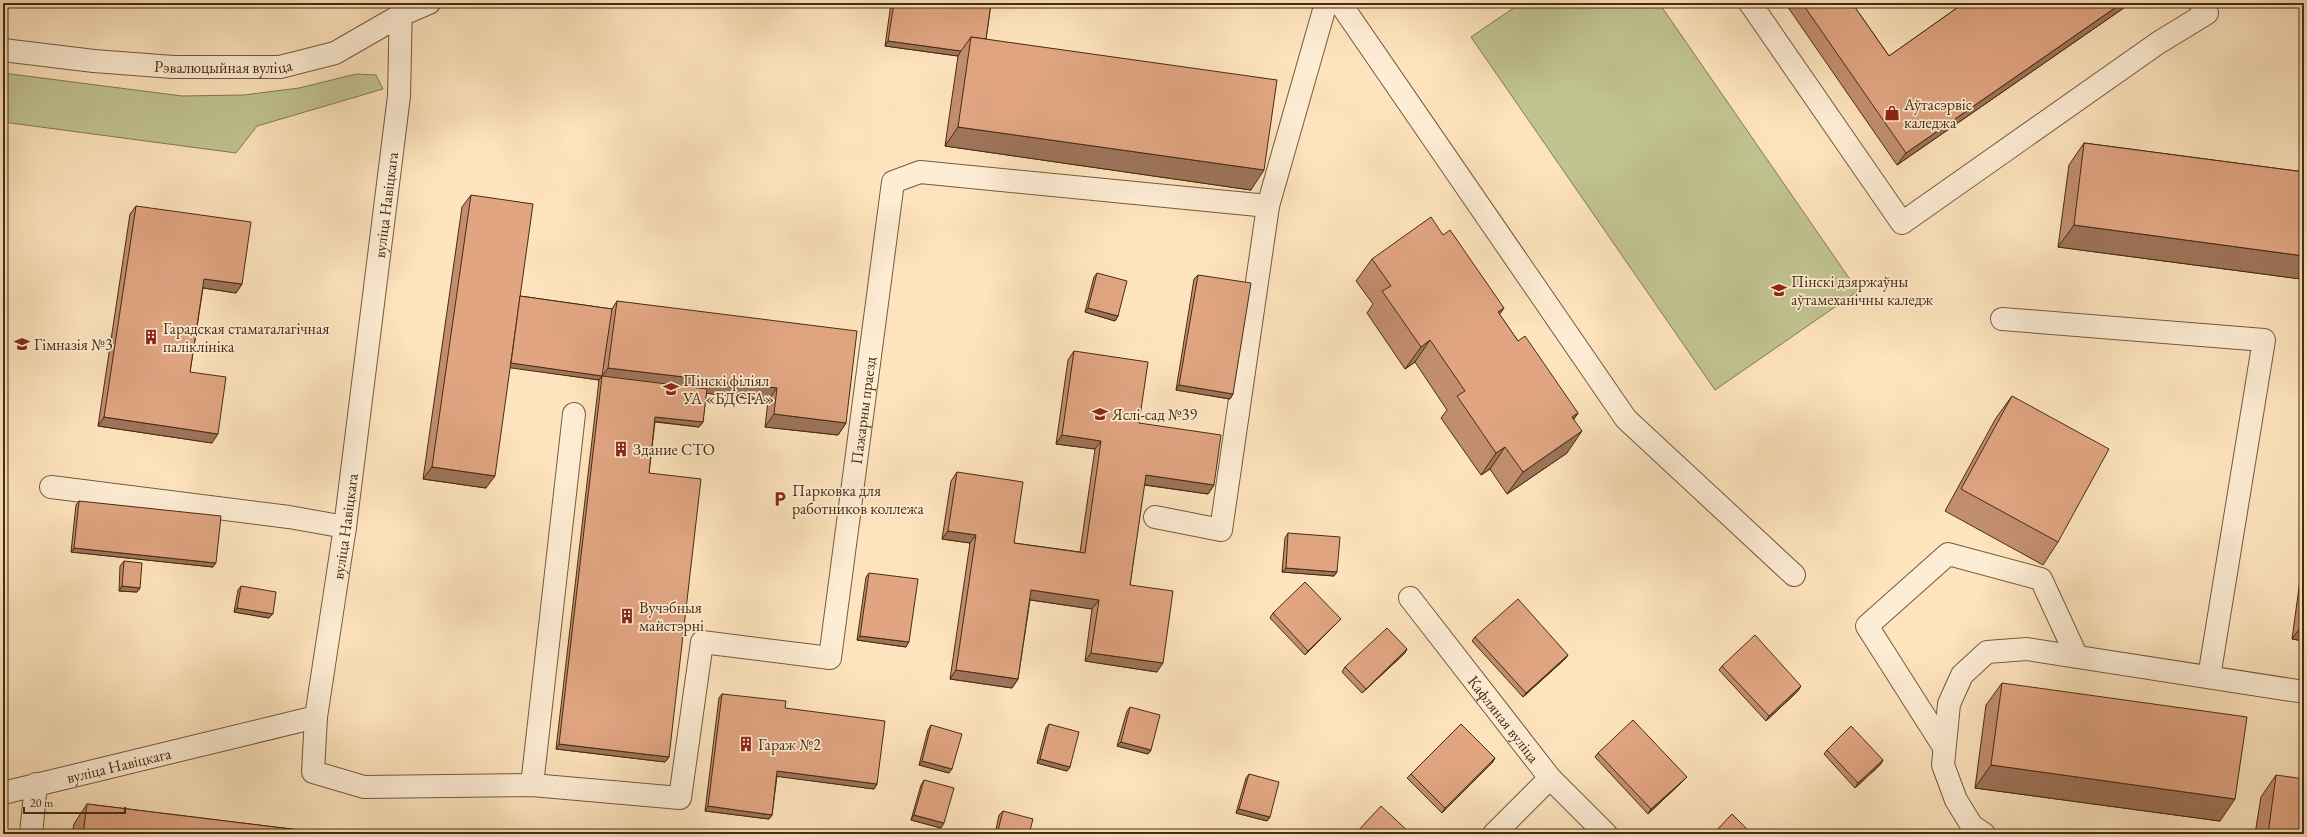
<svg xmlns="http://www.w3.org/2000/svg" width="2307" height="837" viewBox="0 0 2307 837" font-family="'EB Garamond',serif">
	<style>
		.green { fill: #c1c491; stroke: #847850 }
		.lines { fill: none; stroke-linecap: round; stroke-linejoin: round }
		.minor-casing { stroke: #755a3c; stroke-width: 24 }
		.minor { stroke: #feedd5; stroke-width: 22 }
		.wall { fill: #c28e70; stroke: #472c10 }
		.shaded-wall { fill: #9e745b; stroke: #472c10 }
		.building { fill: #e1a582; stroke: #472c10 }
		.labels { text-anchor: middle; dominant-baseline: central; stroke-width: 3.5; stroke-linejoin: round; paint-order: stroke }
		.street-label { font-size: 16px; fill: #472c10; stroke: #feedd5 }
		.poi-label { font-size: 16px; fill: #472c10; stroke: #feedd5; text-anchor: start }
	</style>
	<rect width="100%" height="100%" fill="#fee4be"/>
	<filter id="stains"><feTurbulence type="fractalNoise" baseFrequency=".005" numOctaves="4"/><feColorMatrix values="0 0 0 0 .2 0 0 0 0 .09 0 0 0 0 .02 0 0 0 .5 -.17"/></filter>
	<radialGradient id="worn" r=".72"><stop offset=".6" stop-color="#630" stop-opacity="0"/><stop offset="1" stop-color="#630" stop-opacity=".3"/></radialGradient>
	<g class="green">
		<path d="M1521 3H1659L1858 291 1715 390 1471 37Z"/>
		<path d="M3 73 182 96 244 95 299 88 356 74 376 75 383 89 257 126 236 153 3 122Z"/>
	</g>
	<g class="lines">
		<defs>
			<g id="minor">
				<path d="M1340 3 1626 419 1794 575"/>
				<path d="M1750 3 1902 223 2158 43 2207 13 2200 3"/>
				<path id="s1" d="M3 50 94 61 173 67H280L335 53 401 15 429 3"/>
				<path d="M2002 319 2264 340 2209 677"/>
				<path d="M51 487 289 517 345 527"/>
				<path d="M1155 517 1221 530 1268 206"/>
				<path id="s2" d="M1410 598 1550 778 1606 834"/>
				<path id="s3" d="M316 717 313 772 364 787 532 785 680 798 702 642 830 658 893 182 920 172 1268 206 1326 3"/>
				<path d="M1944 747 1867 626 1948 554 2041 579 2077 657"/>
				<path d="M532 785 574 414"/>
				<path id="s4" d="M3 793 316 717 345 527 399 96 401 3"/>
				<path d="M31 834 36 784"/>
				<path d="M1494 834 1550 778"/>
				<path d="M1984 834 1972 826 1956 800 1943 765 1949 704 1962 675 1987 652 2027 649 2304 692"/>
			</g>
		</defs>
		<use href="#minor" class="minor-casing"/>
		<use href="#minor" class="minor"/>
	</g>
	<g class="wall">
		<path d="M891 3H991L986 39 1251 190 945 146 958 56 885 46Z"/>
		<path d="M1785 3H1852L1889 56 1964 3H2131L1897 165Z"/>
		<path d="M2084 143 2304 172V275L2301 279 2058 247 2069 165Z"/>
		<path d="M471 195 520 296 612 309 617 301 846 423 838 435 765 427 768 401 706 393 703 422 699 427 655 422 649 473 669 757 665 762 556 749 599 380 510 367 486 488 423 479 462 207Z"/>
		<path d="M136 206 242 284 236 293 203 288 190 372 212 443 98 426 130 214Z"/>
		<path d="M1372 259 1500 315 1518 341 1578 413 1574 419 1567 453 1507 494 1490 469 1481 475 1441 418 1447 410 1415 362 1405 369 1367 313 1373 304 1356 281Z"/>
		<path d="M1097 273 1118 316 1115 321 1085 312 1094 277Z"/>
		<path d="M1198 275 1233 394 1230 399 1176 390 1194 279Z"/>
		<path d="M1074 351 1139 423 1214 485 1208 494 1144 485 1130 585 1157 672 1085 661 1092 609 1030 600 1018 679 1012 688 950 679 970 543 942 539 951 481 957 472 1014 543 1080 552 1095 449 1056 444 1068 360Z"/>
		<path d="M2012 396 2058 542 2043 565 1945 511 1996 418Z"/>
		<path d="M79 501 213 567 71 552 76 505Z"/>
		<path d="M1288 533 1337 572 1334 576 1282 572 1285 538Z"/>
		<path d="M2304 551V641L2292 639Z"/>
		<path d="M124 561 140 588 137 592 119 591 120 566Z"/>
		<path d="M869 573 906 647 857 640 866 577Z"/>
		<path d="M241 586 269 618 234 612 238 590Z"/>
		<path d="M1273 613 1337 623 1305 655 1270 618Z"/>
		<path d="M1475 637 1568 655 1565 659 1523 697 1472 641Z"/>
		<path d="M1407 649 1404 654 1362 693 1342 672 1345 667Z"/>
		<path d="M1722 666 1798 691 1766 721 1719 670Z"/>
		<path d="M2002 683 2220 821 1975 788 1986 705Z"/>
		<path d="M722 694 785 708 877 784 874 789 777 776 772 815 769 819 705 811 719 698Z"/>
		<path d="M1130 707 1151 750 1148 754 1117 746 1127 711Z"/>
		<path d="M1049 724 1070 767 1067 771 1037 763 1046 728Z"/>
		<path d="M931 725 949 773 919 765 928 730Z"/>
		<path d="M1827 750 1883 760 1880 765 1855 788 1824 754Z"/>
		<path d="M1598 753 1687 777 1683 781 1648 814 1595 757Z"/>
		<path d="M1495 758 1492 763 1442 813 1407 778 1411 774Z"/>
		<path d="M1249 774 1270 817 1267 821 1236 813 1246 778Z"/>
		<path d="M2276 775 2304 834H2255L2261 797Z"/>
		<path d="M924 780 941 828 911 820 921 785Z"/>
		<path d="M87 804 332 834H72L74 824Z"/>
		<path d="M1003 811 1029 834H995L999 815Z"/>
	</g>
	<g class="shaded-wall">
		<path d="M2122 3H2131L1897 165 1906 153Z"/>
		<path d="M888 41 961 51 958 56 885 46Z"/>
		<path d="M958 127 1264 170 1251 190 945 146Z"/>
		<path d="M2074 225 2304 256V275L2301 279 2058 247Z"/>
		<path d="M204 279 242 284 236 293 198 287Z"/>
		<path d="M1088 308 1118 316 1115 321 1085 312Z"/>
		<path d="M1504 308 1489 330 1498 312Z"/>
		<path d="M1430 340 1415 362 1405 369 1421 347Z"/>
		<path d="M507 362 602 376 608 368 777 388 768 401 602 380V376L599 380 504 367Z"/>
		<path d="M1179 385 1233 394 1230 399 1176 390Z"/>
		<path d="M1578 413 1563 435 1572 417Z"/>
		<path d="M774 414 846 423 838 435 765 427Z"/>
		<path d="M104 417 218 434 212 443 98 426Z"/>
		<path d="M655 417 703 422 699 427 652 421Z"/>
		<path d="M1582 431 1567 453 1507 494 1523 472Z"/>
		<path d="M1062 435 1101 441 1095 449 1056 444Z"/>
		<path d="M1505 447 1490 469 1481 475 1496 453Z"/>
		<path d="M432 467 495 476 486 488 423 479Z"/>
		<path d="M1146 475 1214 485 1208 494 1140 484Z"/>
		<path d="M948 531 976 535 970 543 942 539Z"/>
		<path d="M74 548 216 563 213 567 71 552Z"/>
		<path d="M1286 568 1337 572 1334 576 1282 572Z"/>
		<path d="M122 586 140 588 137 592 119 591Z"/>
		<path d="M1031 590 1099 600 1092 609 1025 599Z"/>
		<path d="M237 608 273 614 269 618 234 612Z"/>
		<path d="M1341 619 1305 655 1308 651Z"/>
		<path d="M2304 622V641L2292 639Z"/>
		<path d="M860 636 909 642 906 647 857 640Z"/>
		<path d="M1407 649 1404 654 1362 693 1366 689Z"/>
		<path d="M1091 653 1163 663 1157 672 1085 661Z"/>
		<path d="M1568 655 1565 659 1523 697 1526 693Z"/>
		<path d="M956 670 1018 679 1012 688 950 679Z"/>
		<path d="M1801 686 1798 691 1766 721 1769 716Z"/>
		<path d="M1121 742 1151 750 1148 754 1117 746Z"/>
		<path d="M559 744 669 757 665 762 556 749Z"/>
		<path d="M1495 758 1492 763 1442 813 1445 808Z"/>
		<path d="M1040 759 1070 767 1067 771 1037 763Z"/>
		<path d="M1883 760 1880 765 1855 788 1858 783Z"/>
		<path d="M922 761 952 769 949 773 919 765Z"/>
		<path d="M1991 765 2235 799 2220 821 1975 788Z"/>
		<path d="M777 771 877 784 874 789 774 776Z"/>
		<path d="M1687 777 1683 781 1648 814 1651 809Z"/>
		<path d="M708 806 772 815 769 819 705 811Z"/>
		<path d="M1239 809 1270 817 1267 821 1236 813Z"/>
		<path d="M914 815 944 823 941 828 911 820Z"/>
	</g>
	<g class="building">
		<path d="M894 3H991L986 39 971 37 961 51 888 41Z"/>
		<path d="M1802 3H1852L1889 56 1964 3H2122L1906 153Z"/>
		<path d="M971 37 1277 80 1264 170 958 127Z"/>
		<path d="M2084 143 2304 172V256L2074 225Z"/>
		<path d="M471 195 533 204 495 476 432 467Z"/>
		<path d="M136 206 251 222 242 284 204 279 190 372 226 377 218 434 104 417Z"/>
		<path d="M1431 217 1443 235 1450 230 1504 308 1498 312 1518 341 1525 336 1578 413 1572 417 1582 431 1523 472 1505 447 1496 453 1457 396 1465 391 1430 340 1421 347 1382 291 1391 286 1372 259Z"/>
		<path d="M1097 273 1127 281 1118 316 1088 308Z"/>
		<path d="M1198 275 1251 283 1233 394 1179 385Z"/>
		<path d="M520 296 612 309 602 376 511 363Z"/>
		<path d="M617 301 857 331 846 423 774 414 777 388 608 368Z"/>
		<path d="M1074 351 1148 362 1139 423 1221 435 1214 485 1146 475 1130 585 1173 591 1163 663 1091 653 1099 600 1031 590 1018 679 956 670 976 535 948 531 957 472 1023 482 1014 543 1085 553 1101 441 1062 435Z"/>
		<path d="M602 376 707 389 703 422 655 417 649 473 701 479 669 757 559 744Z"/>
		<path d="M2012 396 2109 449 2058 542 1961 489Z"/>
		<path d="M79 501 221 516 216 563 74 548Z"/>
		<path d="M1288 533 1340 537 1337 572 1286 568Z"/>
		<path d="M124 561 142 563 140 588 122 586Z"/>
		<path d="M869 573 918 579 909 642 860 636Z"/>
		<path d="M1305 582 1341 619 1308 651 1273 613Z"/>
		<path d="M241 586 276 592 273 614 237 608Z"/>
		<path d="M1518 599 1568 655 1526 693 1475 637Z"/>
		<path d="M1387 628 1407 649 1366 689 1345 667Z"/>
		<path d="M1755 635 1801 686 1769 716 1722 666Z"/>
		<path d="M2002 683 2247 717 2235 799 1991 765Z"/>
		<path d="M722 694 786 701 785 708 885 721 877 784 777 771 772 815 708 806Z"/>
		<path d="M1130 707 1160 715 1151 750 1121 742Z"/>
		<path d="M1633 720 1687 777 1651 809 1598 753Z"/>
		<path d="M1049 724 1079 732 1070 767 1040 759Z"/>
		<path d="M1461 724 1495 758 1445 808 1411 774Z"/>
		<path d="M931 725 962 734 952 769 922 761Z"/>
		<path d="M1851 726 1883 760 1858 783 1827 750Z"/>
		<path d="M1249 774 1279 782 1270 817 1239 809Z"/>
		<path d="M2276 775 2304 779V834H2268Z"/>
		<path d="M924 780 954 788 944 823 914 815Z"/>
		<path d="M87 804 332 834H83Z"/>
		<path d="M1381 806 1411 834H1355Z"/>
		<path d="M1003 811 1033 819 1029 834H997Z"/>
		<path d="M1732 814 1752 834H1713Z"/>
		<path d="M1848 832 1854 834H1848Z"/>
	</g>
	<defs>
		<symbol id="shop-bare" viewBox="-9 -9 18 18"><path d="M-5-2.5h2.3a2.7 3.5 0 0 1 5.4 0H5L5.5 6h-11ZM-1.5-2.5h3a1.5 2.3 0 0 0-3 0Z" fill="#8f2418" stroke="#feedd5" stroke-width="2.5" paint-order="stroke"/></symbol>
		<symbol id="university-bare" viewBox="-9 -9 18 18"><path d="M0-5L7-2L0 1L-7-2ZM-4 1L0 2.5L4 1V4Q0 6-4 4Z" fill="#8f2418" stroke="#feedd5" stroke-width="2.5" paint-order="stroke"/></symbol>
		<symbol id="building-bare" viewBox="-9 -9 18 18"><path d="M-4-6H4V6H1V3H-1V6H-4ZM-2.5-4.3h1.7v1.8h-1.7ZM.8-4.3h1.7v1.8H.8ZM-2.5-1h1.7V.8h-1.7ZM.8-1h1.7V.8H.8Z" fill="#8f2418" stroke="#feedd5" stroke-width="2.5" paint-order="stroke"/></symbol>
		<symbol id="school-bare" viewBox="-9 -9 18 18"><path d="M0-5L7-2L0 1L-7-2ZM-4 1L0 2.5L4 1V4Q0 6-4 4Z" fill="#8f2418" stroke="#feedd5" stroke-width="2.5" paint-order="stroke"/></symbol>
		<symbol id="parking-bare" viewBox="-9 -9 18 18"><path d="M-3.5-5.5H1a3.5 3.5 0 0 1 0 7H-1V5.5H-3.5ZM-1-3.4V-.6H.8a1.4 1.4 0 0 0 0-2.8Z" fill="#8f2418" stroke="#feedd5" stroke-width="2.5" paint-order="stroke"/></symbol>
	</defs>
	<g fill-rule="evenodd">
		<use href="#shop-bare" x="1881" y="102" width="22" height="22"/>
		<use href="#university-bare" x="1768" y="279" width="22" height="22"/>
		<use href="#building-bare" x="140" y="326" width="22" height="22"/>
		<use href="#school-bare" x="11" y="333" width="22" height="22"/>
		<use href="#university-bare" x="660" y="378" width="22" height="22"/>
		<use href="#school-bare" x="1089" y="403" width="22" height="22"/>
		<use href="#building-bare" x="610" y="438" width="22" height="22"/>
		<use href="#parking-bare" x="769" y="488" width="22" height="22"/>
		<use href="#building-bare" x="616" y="605" width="22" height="22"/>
		<use href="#building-bare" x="735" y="733" width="22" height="22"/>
	</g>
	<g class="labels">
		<g class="street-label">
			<text stroke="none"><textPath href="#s1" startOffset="221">Рэвалюцыйная вуліца</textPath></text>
			<text stroke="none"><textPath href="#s4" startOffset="839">вуліца Навіцкага</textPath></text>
			<text stroke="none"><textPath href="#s3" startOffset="961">Пажарны праезд</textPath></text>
			<text stroke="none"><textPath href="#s4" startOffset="515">вуліца Навіцкага</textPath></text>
			<text stroke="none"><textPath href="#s2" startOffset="153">Кафляная вуліца</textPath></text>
			<text stroke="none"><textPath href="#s4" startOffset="119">вуліца Навіцкага</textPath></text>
		</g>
		<g class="poi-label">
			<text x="1904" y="104">Аўтасэрвіс<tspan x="1904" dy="18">каледжа</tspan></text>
			<text x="1791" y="281">Пінскі дзяржаўны<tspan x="1791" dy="18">аўтамеханічны каледж</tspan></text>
			<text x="163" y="328">Гарадская стаматалагічная<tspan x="163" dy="18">паліклініка</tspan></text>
			<text x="34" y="344">Гімназія №3</text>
			<text x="683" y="380">Пінскі філіял<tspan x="683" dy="18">УА «БДСГА»</tspan></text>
			<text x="1112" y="414">Яслі-сад №39</text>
			<text x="633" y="449">Здание СТО</text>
			<text x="792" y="490">Парковка для<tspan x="792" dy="18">работников коллежа</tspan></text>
			<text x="639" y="607">Вучэбныя<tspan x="639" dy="18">майстэрні</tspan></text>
			<text x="758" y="744">Гараж №2</text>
		</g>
	</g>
	<rect width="2307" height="837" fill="none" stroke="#fee4be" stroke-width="16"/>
	<rect x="4" y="4" width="2299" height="829" fill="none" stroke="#472c10" stroke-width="2"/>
	<rect x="8" y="8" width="2291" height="821" fill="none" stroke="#472c10"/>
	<path d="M24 807v6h101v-6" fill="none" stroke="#472c10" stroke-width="2"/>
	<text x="30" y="807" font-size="12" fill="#472c10" stroke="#feedd5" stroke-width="3" paint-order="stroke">20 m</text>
	<rect width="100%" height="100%" filter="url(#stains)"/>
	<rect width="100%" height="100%" fill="url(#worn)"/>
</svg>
